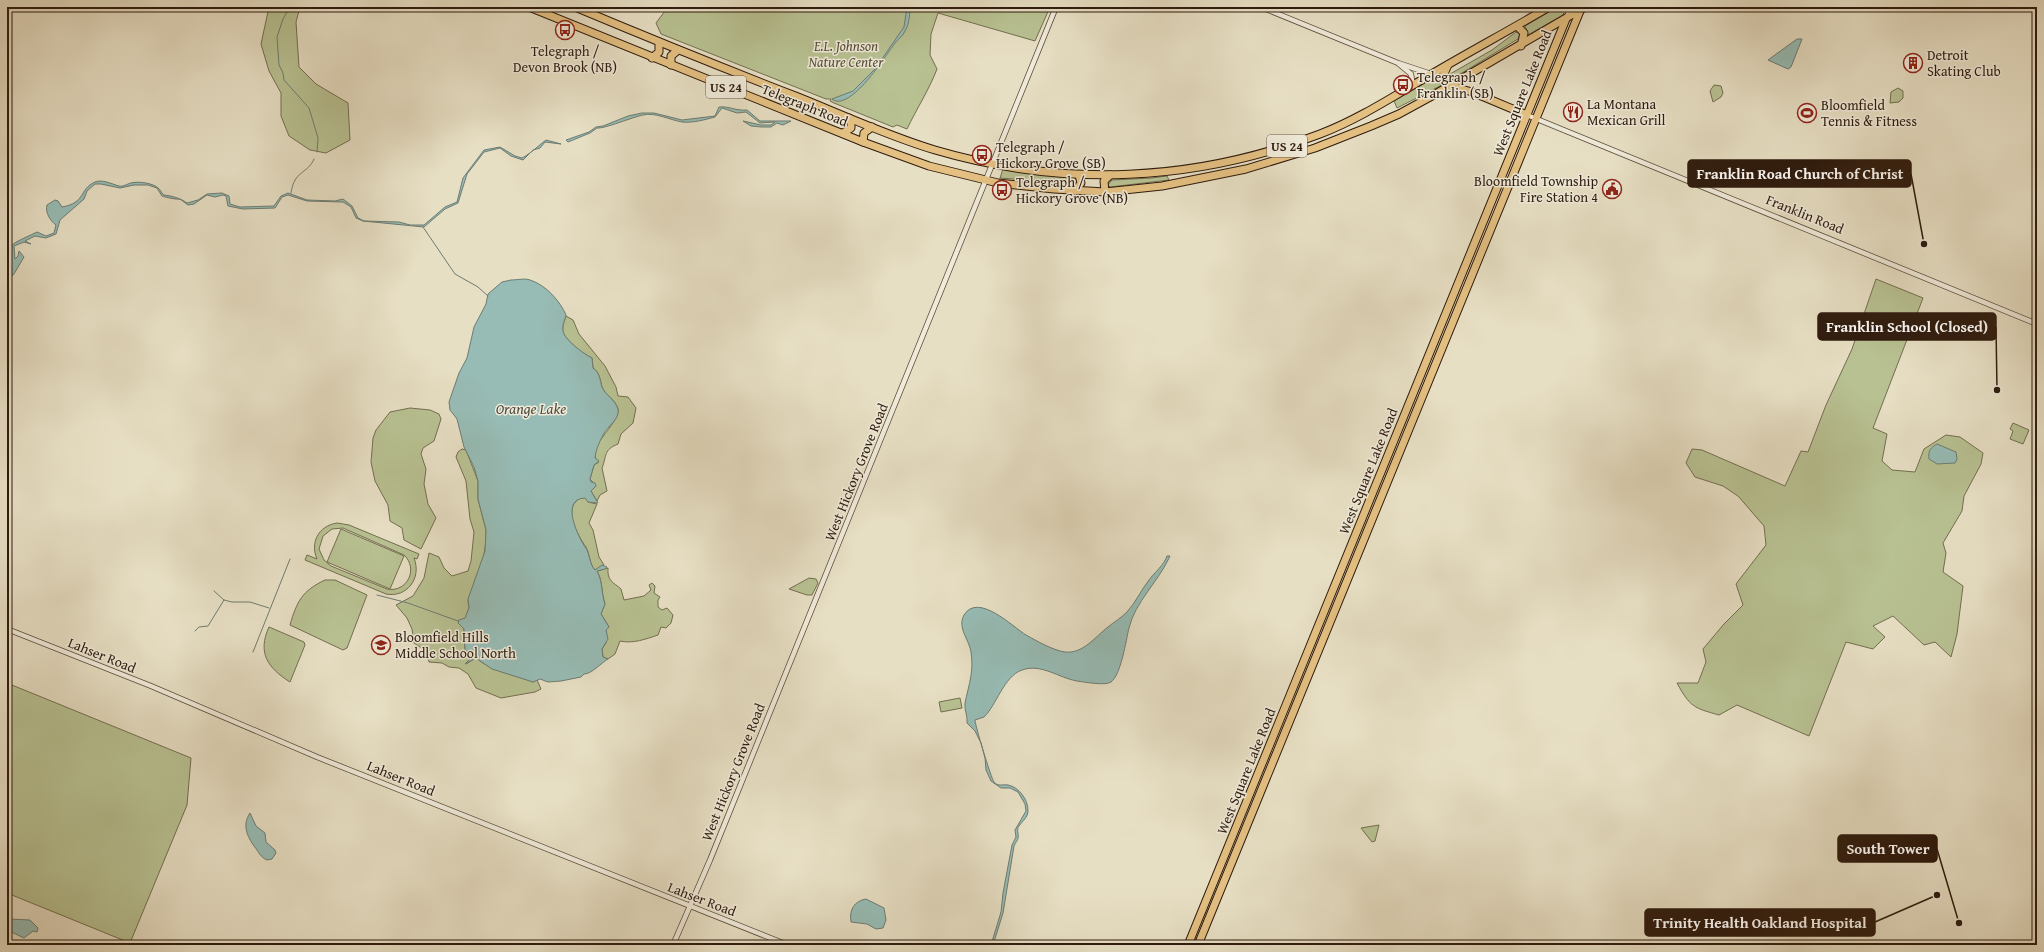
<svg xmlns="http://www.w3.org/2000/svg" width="2044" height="952" viewBox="0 0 2044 952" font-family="'Gentium Book Plus',serif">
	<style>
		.green { fill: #b8c192; stroke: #736e50; fill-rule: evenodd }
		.water { fill: #97bcb5; stroke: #6d7c72 }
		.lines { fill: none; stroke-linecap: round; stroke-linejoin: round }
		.stream { stroke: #6d7c72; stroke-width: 1 }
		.minor-casing { stroke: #5c4c3c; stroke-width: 6 }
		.highway-casing { stroke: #2e1b0e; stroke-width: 9 }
		.minor { stroke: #efead9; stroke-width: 4.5 }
		.highway { stroke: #e4c082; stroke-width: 7 }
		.labels { text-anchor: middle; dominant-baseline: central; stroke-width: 3; stroke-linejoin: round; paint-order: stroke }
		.shield { fill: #efead9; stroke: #68594b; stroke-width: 1 }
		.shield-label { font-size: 13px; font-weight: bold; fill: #2e1b0e }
		.park-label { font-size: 14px; font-style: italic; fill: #574d36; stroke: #efead9 }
		.poi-label { font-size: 14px; fill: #2e1b0e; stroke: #efead9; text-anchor: start }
		.street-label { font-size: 14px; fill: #2e1b0e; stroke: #efead9 }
		.water-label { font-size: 15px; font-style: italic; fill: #4e4b40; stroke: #efead9 }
		.leader { fill: none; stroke: #2e1b0e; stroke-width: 1.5 }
		.callout-dot { fill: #2e1b0e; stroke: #efead9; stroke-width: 1.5 }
		.callout { fill: #2e1b0e; stroke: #2e1b0e; stroke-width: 1.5 }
		.callout-label { font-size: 15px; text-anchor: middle; font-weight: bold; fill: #fff }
	</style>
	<rect width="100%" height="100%" fill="#e7dfc4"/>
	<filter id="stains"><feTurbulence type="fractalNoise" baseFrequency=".005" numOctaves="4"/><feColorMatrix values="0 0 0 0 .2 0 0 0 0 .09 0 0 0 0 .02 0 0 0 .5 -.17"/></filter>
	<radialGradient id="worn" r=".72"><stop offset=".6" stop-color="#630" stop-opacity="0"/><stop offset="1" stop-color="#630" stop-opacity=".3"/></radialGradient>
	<g class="green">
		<path d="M269 7H300L296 22 299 67 316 84 348 103 350 140 326 153 310 150 289 136 281 116V93L269 71 261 44Z"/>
		<path d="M668 7H1050L1035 41 938 13 931 34 930 55 937 69C929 90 917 108 907 129L897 125 893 127 834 103 830 101 831 99H826L661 34 656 23Z"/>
		<path d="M1557 7H1566L1563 15 1528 35 1525 26Z"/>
		<path d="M1516 32 1520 34 1518 39 1452 79H1448L1450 74 1492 50Z"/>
		<path d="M1439 75 1442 85 1397 108 1394 101Z"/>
		<path d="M1714 85 1721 86 1723 93 1721 97 1713 102 1710 91Z"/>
		<path d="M1898 88 1903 91V98L1899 102 1890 103 1891 92Z"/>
		<path d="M1003 169 1075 177 1078 179 1077 184 1000 178Z"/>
		<path d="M1167 176 1169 180 1110 187 1108 185 1112 180 1152 178Z"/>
		<path d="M1876 279 1923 298 1873 428 1887 434 1882 461 1892 470 1915 472 1924 449 1946 435 1960 437 1983 453 1981 464 1964 496 1962 511 1943 543 1946 553 1943 572 1963 586 1957 634 1951 657 1935 642 1924 645 1893 616 1873 626 1885 637 1873 649 1846 642 1809 736 1737 705 1719 715C1694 708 1690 707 1677 683H1698L1706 662 1703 649 1724 624 1743 605 1736 584 1766 545 1764 526 1738 496 1723 486 1695 477 1686 463 1692 449 1702 450 1785 486 1801 451 1808 452 1826 405 1852 349Z"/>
		<path d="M566 316 573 320 579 334 605 366 616 387 618 396 628 397 636 408 633 423 621 434 618 444C603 450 607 456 602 468L607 491 600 495 597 501 591 491 596 486 590 479 594 465 599 462 595 458C596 455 595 451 596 448 600 437 620 419 618 409 615 399 605 395 602 387 600 380 600 373 593 368L592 358C584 355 565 340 563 332 562 327 564 321 566 316Z"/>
		<path d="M410 408 430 410 439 414 441 419 434 441 423 448 421 454 426 469 424 484 428 504 436 518 421 549 404 540 402 528 390 521 388 505 375 481 371 462 373 438 376 430 390 412Z"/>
		<path d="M2013 423 2029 430 2023 444 2010 439 2013 431 2010 429Z"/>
		<path d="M462 449 466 450 478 481V499L486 530V541L484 555 468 601 469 608 465 619 458 621 464 629 465 649 473 653 472 657 466 664 476 658C494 673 512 673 533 682L537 680 541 689 535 692 501 698 476 688 468 674 459 668 449 667 442 663 429 662 426 651 414 643 412 629 407 618 396 605 413 596 424 578 429 553 439 557 444 568 452 576 468 571 471 561 474 532 470 519 466 481 456 457 458 452Z"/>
		<path d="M583 497 586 498 588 502 597 504 589 523 593 530 599 557 604 565 595 570C589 564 590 554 586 547 578 536 560 505 583 497Z"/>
		<path d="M337 523 349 525 419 554 417 559 414 558C422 578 407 598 386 594L305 560 307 555 317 559C310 543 318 526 337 523ZM343 528 404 555C419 569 407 593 387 589L331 566 324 560 319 549 323 536 332 529Z"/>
		<path d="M341 529 404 556 390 589 327 562Z"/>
		<path d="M608 568C607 581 613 582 621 589L624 600 644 596 651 590 649 585 652 583 655 586 654 593 660 597 658 600V607L662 610 667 608 673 615 671 623 666 628 661 627 658 635C646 639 633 644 620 641L615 654 608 659 603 657 602 649 606 643V630L609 627 601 614 605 604C601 592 603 582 597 571Z"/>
		<path d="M809 578 816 579 818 583 812 595H807L789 589Z"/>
		<path d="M325 580H335L367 595 347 648 343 650 290 625C297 601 302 591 325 580Z"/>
		<path d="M269 627 304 642 305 645 290 682C268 668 257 653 269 627Z"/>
		<path d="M7 683 191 758 187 805 130 943 7 893Z"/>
		<path d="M960 698 962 708 941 712 939 702Z"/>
		<path d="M1379 825 1375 841 1372 842 1361 828Z"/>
	</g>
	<g class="water">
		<path d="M907 7H910C910 14 909 25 905 31 903 36 898 39 895 43 886 55 850 113 832 99L853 91 875 69 904 27Z"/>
		<path d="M1797 39H1802L1791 67 1788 69 1768 60Z"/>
		<path d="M719 107C730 106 735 111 747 110L760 121H791L783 125 777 123 771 127H761L751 126 743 121 761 125H771L775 122 760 123 746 112 737 113 722 108 715 117C704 120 693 123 682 122 670 120 655 112 643 115 633 117 604 129 597 128L590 133 568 142 566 140 589 132 596 127 603 126 628 116 642 113H654L682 120 715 116Z"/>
		<path d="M546 140 561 144 545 142 540 148 533 150 523 160 511 156 500 148 484 152 467 174 458 203 445 209 424 227 363 221 356 218 351 207 343 202 307 201 288 195 282 197 275 208 243 209 228 206 226 196 223 195 215 197 207 195 194 204 188 205 180 199C177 200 165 197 162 196L157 188 148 185H134L120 188 101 184H95L87 191 84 199 60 220 56 234 46 238 35 236 25 241 31 244 24 242 14 246 15 259 18 256 19 251 24 257 14 274 7 281C7 242 4 248 37 232L46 236 54 233 56 225C50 221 45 212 47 205L55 200 58 201 62 207C86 203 79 189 95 182 102 179 112 184 119 186 123 187 127 184 131 183 138 181 153 183 158 188 161 190 161 193 164 195 172 196 180 198 187 203L198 200 207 194 222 193 229 196 230 204 240 207 274 206 281 196 288 193 307 200 335 201 343 199 352 206 358 218 364 221 399 222 410 225H424L445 207 457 202 463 178 484 150 500 147 515 156 522 158C530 154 538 146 546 140Z"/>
		<path d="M511 280C517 280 525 278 530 280 546 285 560 301 566 315 565 320 562 325 563 330 563 339 584 354 592 358L593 368C600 373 600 380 602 387 605 395 615 399 618 409 620 420 607 426 603 435 599 443 596 449 595 458L599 461 594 465 590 479 591 482 595 483 596 486 591 491 598 503 588 502 585 498C559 499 579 538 585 547 590 553 589 564 595 570L602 565 607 567 605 569 597 571C603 582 601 593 605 604L601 614 609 627 606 630 608 639 602 649 603 657 608 659C602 662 592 674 584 674L581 677 561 681 548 682 540 679 533 682 492 669 476 658 465 664 472 657 473 653 465 650 464 629 458 623 459 620 465 618 469 608 468 599 485 551 486 530 478 499V481L474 467 464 447 457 419 450 410 449 402 459 373 467 358 474 327 486 304 488 294 502 282Z"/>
		<path d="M1937 444 1956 452 1957 459 1955 463 1937 464 1929 459C1928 451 1930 448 1937 444Z"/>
		<path d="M1167 556H1170C1159 581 1135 602 1129 628 1126 640 1121 675 1111 682 1105 686 1084 682 1077 681 1059 678 1041 663 1022 670 1004 676 996 706 984 717 981 718 978 719 975 720 975 725 991 778 994 782 998 787 1003 784 1008 785 1019 787 1028 800 1028 810 1028 818 1023 820 1019 826 1016 830 1019 833 1018 838 1018 840 1015 843 1014 846L1003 913 993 945H991L1001 912 1003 893 1012 845 1016 837 1015 830 1026 811 1025 804 1018 792 1010 788H1001L991 781 986 770 985 758 981 743 975 731 967 723C968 716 964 710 965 703 969 684 974 672 971 652 969 639 957 628 964 615 978 592 1013 627 1026 635 1037 641 1052 650 1065 652 1083 654 1095 637 1108 627 1114 622 1121 618 1127 612 1136 602 1141 590 1149 580 1155 572 1164 565 1167 556Z"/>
		<path d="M250 813 256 826 265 833 266 842 275 850 276 853 272 859 267 860C260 857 259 852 254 846 247 836 242 825 250 813Z"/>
		<path d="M866 899 884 908 886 920 883 928 876 929 867 924 851 922C849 910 854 901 866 899Z"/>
		<path d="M9 919 30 920 38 928 37 932 33 931 24 938 7 930V921Z"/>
	</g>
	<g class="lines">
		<g class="stream">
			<path d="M290 7 283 19 277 37 279 65 283 73 284 80 309 108 318 138 317 152"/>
			<path d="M291 193C294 170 308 174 314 159"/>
			<path d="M423 227 455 274 478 287 488 296"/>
			<path d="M214 591 224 600 232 602H250L269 608"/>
			<path d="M377 595 408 603 458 621"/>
			<path d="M195 631 199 627 208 626 224 600"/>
			<path d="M253 652 290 559"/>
		</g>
		<defs>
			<g id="minor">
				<path d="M1261 7 1398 63 1431 74"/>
				<path d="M1567 17 1571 7"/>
				<path d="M1399 64 1411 74 1413 86"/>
				<path d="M1527 115 2037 324"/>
				<path d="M7 629 151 686 317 757 788 945"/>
				<path d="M673 945 710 860 1056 7"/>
			</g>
			<g id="highway">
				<path d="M529 7 863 142 929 166 998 183 1054 189 1105 192 1162 186 1246 169 1315 148 1371 126 1399 114 1432 96 1585 7"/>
				<path d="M575 7C649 38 723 68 798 97 843 115 888 136 935 150 1064 188 1195 182 1320 134 1359 119 1394 96 1430 75 1469 52 1510 30 1549 7"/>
				<path d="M1517 26 1524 33 1521 46"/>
				<path d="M652 58 659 52V42"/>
				<path d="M671 65V56L678 50"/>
				<path d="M1448 65 1443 76 1444 82 1447 85 1472 92 1527 115"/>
				<path d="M843 133 851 128V123L849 118"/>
				<path d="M863 142 864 133 872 127"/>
				<path d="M1075 191 1081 183 1079 175"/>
				<path d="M1105 192 1104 181 1110 175"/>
				<path d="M1188 945 1566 19"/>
				<path d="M1198 945 1580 11"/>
			</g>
		</defs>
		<use href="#minor" class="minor-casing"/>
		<use href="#highway" class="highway-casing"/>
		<use href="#minor" class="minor"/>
		<use href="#highway" class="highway"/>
	</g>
	<defs>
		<symbol id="bus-ring" viewBox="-11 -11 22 22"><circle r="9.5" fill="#efead9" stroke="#8f2418" stroke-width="1.5"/><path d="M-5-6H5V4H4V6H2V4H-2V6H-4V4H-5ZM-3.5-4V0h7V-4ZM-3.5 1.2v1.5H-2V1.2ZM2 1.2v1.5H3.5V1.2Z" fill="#8f2418"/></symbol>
		<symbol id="building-ring" viewBox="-11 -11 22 22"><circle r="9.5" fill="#efead9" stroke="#8f2418" stroke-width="1.5"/><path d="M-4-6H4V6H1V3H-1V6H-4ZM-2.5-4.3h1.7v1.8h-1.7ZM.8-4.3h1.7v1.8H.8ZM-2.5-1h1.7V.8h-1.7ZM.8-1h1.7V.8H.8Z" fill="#8f2418"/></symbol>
		<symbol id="restaurant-ring" viewBox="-11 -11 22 22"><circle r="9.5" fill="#efead9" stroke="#8f2418" stroke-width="1.5"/><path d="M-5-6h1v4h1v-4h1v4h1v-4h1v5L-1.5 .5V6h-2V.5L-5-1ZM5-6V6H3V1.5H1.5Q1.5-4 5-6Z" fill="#8f2418"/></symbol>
		<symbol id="stadium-ring" viewBox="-11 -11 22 22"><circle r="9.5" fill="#efead9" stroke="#8f2418" stroke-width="1.5"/><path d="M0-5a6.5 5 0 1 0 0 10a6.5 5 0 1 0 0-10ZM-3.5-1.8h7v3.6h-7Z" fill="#8f2418"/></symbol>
		<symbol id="civic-ring" viewBox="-11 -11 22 22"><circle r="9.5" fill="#efead9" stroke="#8f2418" stroke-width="1.5"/><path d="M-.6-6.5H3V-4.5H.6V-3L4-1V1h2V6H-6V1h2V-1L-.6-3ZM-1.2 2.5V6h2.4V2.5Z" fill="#8f2418"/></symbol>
		<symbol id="school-ring" viewBox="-11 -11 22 22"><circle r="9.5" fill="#efead9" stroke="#8f2418" stroke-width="1.5"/><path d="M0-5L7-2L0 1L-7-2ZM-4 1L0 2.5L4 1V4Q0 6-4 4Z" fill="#8f2418"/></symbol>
	</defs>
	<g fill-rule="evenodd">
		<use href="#bus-ring" x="554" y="19" width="22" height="22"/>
		<use href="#building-ring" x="1902" y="52" width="22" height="22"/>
		<use href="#bus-ring" x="1392" y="74" width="22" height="22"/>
		<use href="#restaurant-ring" x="1562" y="101" width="22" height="22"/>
		<use href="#stadium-ring" x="1796" y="102" width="22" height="22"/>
		<use href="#bus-ring" x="971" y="144" width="22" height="22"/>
		<use href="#civic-ring" x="1601" y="178" width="22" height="22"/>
		<use href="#bus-ring" x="991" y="179" width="22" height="22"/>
		<use href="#school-ring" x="370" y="634" width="22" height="22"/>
	</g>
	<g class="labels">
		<g class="shield">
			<rect x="706" y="76" width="40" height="22" rx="3"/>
			<rect x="1267" y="135" width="40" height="22" rx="3"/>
		</g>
		<g class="shield-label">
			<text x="726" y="87">US 24</text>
			<text x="1287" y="146">US 24</text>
		</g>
		<g class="park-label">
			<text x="846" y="46">E.L. Johnson<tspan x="846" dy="16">Nature Center</tspan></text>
		</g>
		<g class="poi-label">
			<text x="565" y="51" text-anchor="middle">Telegraph /<tspan x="565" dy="16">Devon Brook (NB)</tspan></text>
			<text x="1927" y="55">Detroit<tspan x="1927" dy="16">Skating Club</tspan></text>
			<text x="1417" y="77">Telegraph /<tspan x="1417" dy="16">Franklin (SB)</tspan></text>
			<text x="1587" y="104">La Montana<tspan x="1587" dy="16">Mexican Grill</tspan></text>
			<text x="1821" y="105">Bloomfield<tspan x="1821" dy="16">Tennis &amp; Fitness</tspan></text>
			<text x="996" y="147">Telegraph /<tspan x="996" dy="16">Hickory Grove (SB)</tspan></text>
			<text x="1598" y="181" text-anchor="end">Bloomfield Township<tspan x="1598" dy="16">Fire Station 4</tspan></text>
			<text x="1016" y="182">Telegraph /<tspan x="1016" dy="16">Hickory Grove (NB)</tspan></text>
			<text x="395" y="637">Bloomfield Hills<tspan x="395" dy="16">Middle School North</tspan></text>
		</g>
		<g class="street-label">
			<text transform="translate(1522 93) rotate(-68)">West Square Lake Road</text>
			<text transform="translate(805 105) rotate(22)">Telegraph Road</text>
			<text transform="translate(1805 214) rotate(22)">Franklin Road</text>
			<text transform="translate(1368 471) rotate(-68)">West Square Lake Road</text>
			<text transform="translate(856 472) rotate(-68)">West Hickory Grove Road</text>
			<text transform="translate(102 655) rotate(22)">Lahser Road</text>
			<text transform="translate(1246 771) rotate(-68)">West Square Lake Road</text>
			<text transform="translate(733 772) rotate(-68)">West Hickory Grove Road</text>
			<text transform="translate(401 778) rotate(22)">Lahser Road</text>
			<text transform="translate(702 899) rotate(21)">Lahser Road</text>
		</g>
		<g class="water-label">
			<text x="531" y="408">Orange Lake</text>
		</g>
	</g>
	<path class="leader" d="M1924 244L1911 174M1997 390L1996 327M1959 923L1937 849M1937 895L1875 922"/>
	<g class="callout-dot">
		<circle cx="1924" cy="244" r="4"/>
		<circle cx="1997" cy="390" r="4"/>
		<circle cx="1959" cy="923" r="4"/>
		<circle cx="1937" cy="895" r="4"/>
	</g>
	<g class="callout">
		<rect x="1688" y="160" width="223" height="27" rx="4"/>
		<rect x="1818" y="313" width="178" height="27" rx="4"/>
		<rect x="1838" y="835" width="99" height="27" rx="4"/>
		<rect x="1645" y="909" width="230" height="27" rx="4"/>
	</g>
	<g class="callout-label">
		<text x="1800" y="179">Franklin Road Church of Christ</text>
		<text x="1907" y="332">Franklin School (Closed)</text>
		<text x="1888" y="854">South Tower</text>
		<text x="1760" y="928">Trinity Health Oakland Hospital</text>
	</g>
	<rect width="2044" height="952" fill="none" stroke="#e7dfc4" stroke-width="24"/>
	<rect x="8" y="8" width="2028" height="936" fill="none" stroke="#2e1b0e" stroke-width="2"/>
	<rect x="12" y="12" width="2020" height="928" fill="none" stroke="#2e1b0e"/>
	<rect width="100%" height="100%" filter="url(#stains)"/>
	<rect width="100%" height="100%" fill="url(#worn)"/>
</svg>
